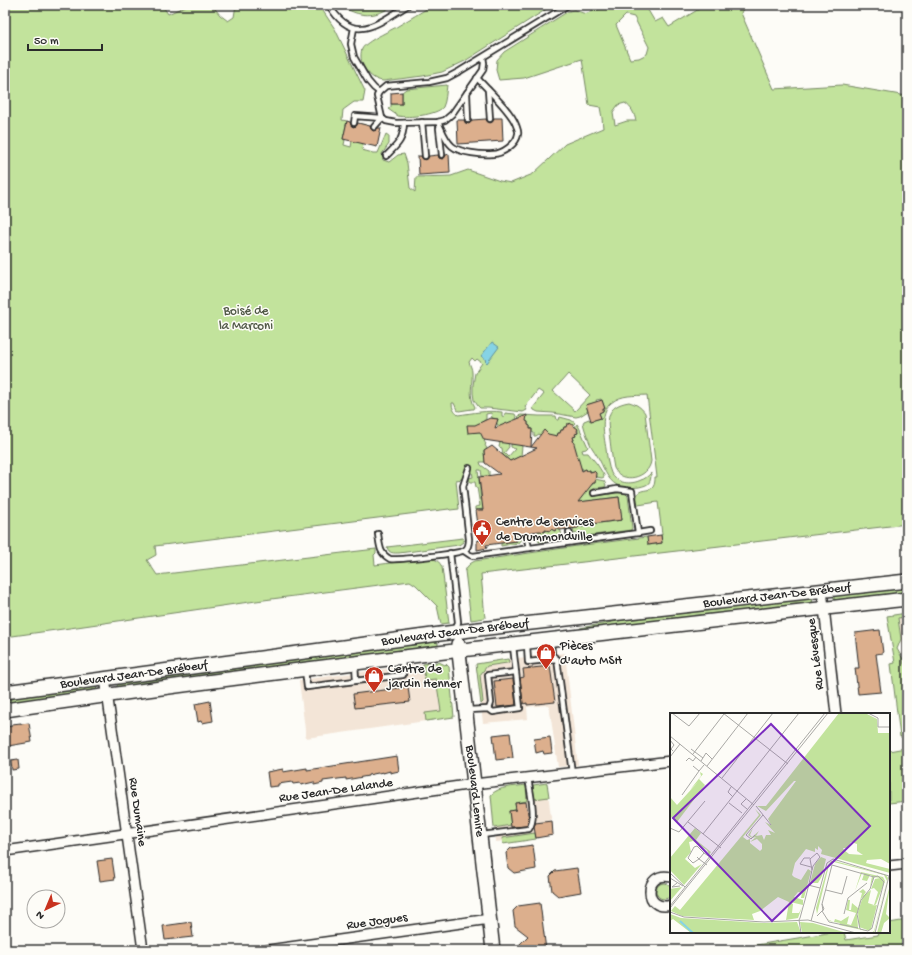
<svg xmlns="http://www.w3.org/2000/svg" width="912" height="955" viewBox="0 0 912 955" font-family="'Gochi Hand',sans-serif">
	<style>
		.built { fill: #f3e5d7 }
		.green { fill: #c2e39c; stroke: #768764; fill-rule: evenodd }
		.water { fill: #86d3e5; stroke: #62909b }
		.building { fill: #dcaf8d; stroke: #2b2b2b }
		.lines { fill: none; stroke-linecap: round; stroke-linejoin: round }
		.service-casing { stroke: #2b2b2b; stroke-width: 8 }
		.minor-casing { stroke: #2b2b2b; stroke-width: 12 }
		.secondary-casing { stroke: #2b2b2b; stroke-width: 16 }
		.service { stroke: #fdfcf7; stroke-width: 4.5 }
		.minor { stroke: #fdfcf7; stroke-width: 9 }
		.secondary { stroke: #fdfcf7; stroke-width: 13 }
		.labels { text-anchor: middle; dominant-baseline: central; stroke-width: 3; stroke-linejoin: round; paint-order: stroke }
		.park-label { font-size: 13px; fill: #515947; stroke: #fdfcf7 }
		.poi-label { font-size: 13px; fill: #2b2b2b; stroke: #fdfcf7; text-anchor: start }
		.street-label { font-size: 13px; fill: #2b2b2b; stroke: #fdfcf7 }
		.inset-river { fill: none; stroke: #86d3e5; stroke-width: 2 }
		.inset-road { fill: none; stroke: #a9a8a5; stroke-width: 1 }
		.view { fill: #7b2cbf; fill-opacity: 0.15; stroke: #7b2cbf; stroke-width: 2 }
		.inset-edge { fill: none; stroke: #2b2b2b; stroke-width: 2 }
	</style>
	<rect width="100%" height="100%" fill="#fdfcf7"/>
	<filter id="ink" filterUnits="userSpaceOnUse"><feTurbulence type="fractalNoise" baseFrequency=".025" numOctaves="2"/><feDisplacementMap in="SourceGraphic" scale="8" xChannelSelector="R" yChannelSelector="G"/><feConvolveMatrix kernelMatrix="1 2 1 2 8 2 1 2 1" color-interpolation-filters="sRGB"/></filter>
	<g filter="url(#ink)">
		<g class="built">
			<path d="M907 613V664H904L898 615Z"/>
			<path d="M565 653 578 765 558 767 549 705 527 707 528 719 483 723 476 664 508 659Z"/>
			<path d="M439 662 445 665 446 664 449 667 454 717 306 738 299 680Z"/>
			<path d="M547 783 553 835 496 842 491 795 494 792 503 788Z"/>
		</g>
		<g class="green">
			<path d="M5 5H162L168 14 188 5H212L220 15 228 21 234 17 236 5H319L335 29 365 91 363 102H354L343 110 342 120 347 121 343 139 345 140 344 145 351 147 352 141 357 142 361 124 367 125 362 150 373 153H378L386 134 389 136V144L382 154 383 160 389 162 398 155 404 154 407 163 410 188 415 192 416 177 451 176 468 170 500 181 511 183 533 174 565 144 603 128 602 118 600 107 589 105 582 59 524 78 499 80 496 70 497 60 504 52 567 12C569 11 572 10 574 10 584 12 584 17 594 9L596 11 606 5H645L655 22 663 18 669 27 699 9 697 5H730L731 6 745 5 741 13 774 89 842 85 907 96V524L481 574 485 618 471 620 465 571C467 566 470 563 475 561L584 545 647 537 649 545 662 543 661 535 662 534 658 502 638 505C638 503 636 498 637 496 638 488 650 492 653 487 655 484 655 480 655 477H657L647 395C634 396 622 394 611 403 599 413 604 436 606 449 607 457 608 466 611 473 617 484 631 485 641 480 645 479 648 476 651 473 651 483 649 485 639 487 632 488 623 488 617 485 607 480 603 466 598 457 596 453 593 450 591 446 588 439 585 431 583 423L584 421 589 419 590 421 601 418 599 413 603 411V409L605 408 602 401H601V399L596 400 597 402 586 405 588 411 580 416 576 417 553 413 538 412 534 410 533 408 544 394 538 390 525 407 527 410 523 412 488 408H480L478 406 474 400 473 393V385L475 373 482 363 477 359 475 361 472 358 469 362C470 365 472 369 472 372 473 384 468 396 475 407L474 409H472L459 411 457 410 454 403H452C452 408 454 412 458 415 473 413 487 410 502 412V417L504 418 505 413 515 414 517 419 518 444 522 446 521 456 510 461 503 455 502 448 499 447 500 443H499C501 436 497 431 498 424H496L498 419 492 418 491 413 486 414V419L482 422 484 425 485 440 484 441 486 444 485 445 487 449 484 451 485 462H480L481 465 489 471V476L482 477 481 470H478L481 500H483L485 509 475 510V507L480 506 477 487H476L475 482H470L469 478 473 477 471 466 469 465 463 479 456 480 459 509 450 510 449 509 155 546 156 555 147 560 157 575 376 549V553L374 555 375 565 429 558C436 559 439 561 442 567L449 623 441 624 437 606 416 585 410 581 256 601 56 630 5 637ZM626 15 634 17 649 47 647 54 639 58 630 59 616 25ZM625 103C632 108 634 113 636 121H627L615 125 613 112 618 105ZM568 374 590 395 575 411 553 391ZM508 441 513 443 511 444V447L515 449 508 457 504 453 509 447Z"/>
			<path d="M340 5H372L378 6 381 5H394C376 18 359 18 340 5Z"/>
			<path d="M433 5H553L465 61 442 72 423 76 383 81C374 80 368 74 364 67 361 62 360 55 362 49 366 41 390 31 398 26 410 19 421 12 433 5Z"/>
			<path d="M447 85C446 92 446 101 443 107 437 115 408 118 398 116 395 114 391 111 388 109L391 107V104H402V92L406 89Z"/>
			<path d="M629 402C636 404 641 407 645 413L651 461C649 478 622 485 614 468 612 458 611 449 610 440 607 420 605 406 629 402Z"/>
			<path d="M521 415 539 416H556L557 420H559L560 417 571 420 575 423 573 425 567 424 566 427H564L563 430H561L560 433H558L557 436 540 435 539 434 536 436H534V433L532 432V429H530V426L528 425V422L519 419 518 416Z"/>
			<path d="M577 424 579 427 588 447 586 449 582 450 583 453H588L597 464 604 475V477L602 478 596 477 594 471 590 472V470L587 471 586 469 583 470 582 468 579 469 571 441 574 440 573 437 576 436 575 434 578 433V430L575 427Z"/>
			<path d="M595 479 604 481 606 485 605 487 594 488 595 496 624 492 628 496 632 528 631 530 579 537 577 533 574 534 573 528 579 526 583 527 584 525 622 520 619 497 567 504 589 483 592 485 593 483H595Z"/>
			<path d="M560 528 562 536 561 538 539 542 537 531H540L545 532V530L550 531 551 529 555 531 556 529Z"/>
			<path d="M516 533 525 534 518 543 501 546V543L517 541Z"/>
			<path d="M463 538 464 540 463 542 459 545 399 553C394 553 389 554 387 547Z"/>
			<path d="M907 586V592L838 600 834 599V597L836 595Z"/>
			<path d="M811 597 813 599 812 603 808 604 580 630V628L640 617Z"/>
			<path d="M907 613V617L898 618 901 639 897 649 903 659 904 664H907V801L889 803V751L905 748 904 736 900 737 891 664 895 663 887 616Z"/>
			<path d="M431 642H436L438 643V645L436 646 144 685 119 687 117 686 118 683 336 653Z"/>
			<path d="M508 659 509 662 507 663 487 666 480 675 483 702 481 704 476 664Z"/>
			<path d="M439 662 445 665 446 664 449 667 454 717 426 721 425 713 441 711 436 679 425 680 423 664Z"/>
			<path d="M94 686 96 687 97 690 95 691 5 705V698Z"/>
			<path d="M547 783 549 797 534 799 533 785Z"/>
			<path d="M526 785 527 801 515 803 516 810 509 811 511 825 494 828 491 795C499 786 514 787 526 785Z"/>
			<path d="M535 833 536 839 503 844 502 838Z"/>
			<circle cx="664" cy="891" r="8"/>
			<path d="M907 920V950H727L833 932H844L846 940 878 935 879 932H889V923Z"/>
		</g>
		<path class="water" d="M492 342 499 347 487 363 485 361 486 360 481 356Z"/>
		<g class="building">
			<path d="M402 92V104H391V93Z"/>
			<path d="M494 118H502L503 141 458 144 457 120H464L466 123 469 124 471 122 472 120 486 119 487 121 490 123 492 122Z"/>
			<path d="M347 121 350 122 351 125 353 127 356 126 358 123 370 126 371 129 373 131 376 130 378 128H381L377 147 343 139Z"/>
			<path d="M449 154 450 173 419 175 418 156H421L422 158 425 160 427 159 429 156 438 155 439 158 442 159 444 158 446 155Z"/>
			<path d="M602 400 605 409H603V411L599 413 601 418 591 421 586 405Z"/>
			<path d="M527 415 526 421 528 422V425L530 426V429H532L531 447 544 430 548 434 557 436 558 433H560L561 430H563L564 427H566L567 424H569L570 423 578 429 577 431 578 433 575 434 576 436 573 437 574 440H573L582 471 586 469 587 471 590 470V472L594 471 596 473 595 483H593L578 502 619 497 622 520 584 525 583 527 579 526 578 528 560 530 556 529 555 531 551 529 550 531 545 530V532L540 531 531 532V534L516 535 517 541 486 545 487 548 477 550V541L480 540 476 510H483L479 477 500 474 485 463 484 451 492 446 510 461 537 448 484 440 480 432 468 433 467 425H475L490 418 498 419 495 428Z"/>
			<path d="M661 535 662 543 648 545 647 537Z"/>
			<path d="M880 630 883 653 876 654 881 692 858 694 855 668H859L855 633Z"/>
			<path d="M550 666 555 702 527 705V703L523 704 520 678 524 677 523 669Z"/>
			<path d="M513 679 516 705 497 707 494 681Z"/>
			<path d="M408 687 410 702 355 708 353 694Z"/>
			<path d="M210 701 213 721 202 723 201 721 198 722 195 704Z"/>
			<path d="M21 723V724L29 723 32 742 8 746 6 727 12 726V724Z"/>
			<path d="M510 733 513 758 496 760 493 735Z"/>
			<path d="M550 737 552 753 544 754 543 751 536 753 534 739Z"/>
			<path d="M397 756 399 771 390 773V771L383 773V772L368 775V776L346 780V778L338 779 323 781V783L314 785V782L301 785 300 783 293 784 292 782 278 784V786L269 787 267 772 283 769V772L307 768V770Z"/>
			<path d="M18 760 19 769 12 770 11 761Z"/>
			<path d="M526 802 529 819 527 826 511 827 509 811 516 810 515 803Z"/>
			<path d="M552 821 553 835 536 838 534 827 535 823Z"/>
			<path d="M533 845 536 869 514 873 508 868 506 853 511 848Z"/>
			<path d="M112 859 115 879 100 881 97 861Z"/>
			<path d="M577 868 581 892 558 896 552 891 550 876 555 871Z"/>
			<path d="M540 903 546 950H514L528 936 515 926 513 911 518 906Z"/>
			<path d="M191 922 193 937 165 940 163 926Z"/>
		</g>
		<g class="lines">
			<defs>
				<g id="service">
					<path d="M329 5C353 46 377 24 408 5"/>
					<path d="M354 28 351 44 354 57 368 81 374 88 379 92"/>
					<path d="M483 57 484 63 483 70 452 114 445 120 438 122 396 123 386 121 382 118 377 96 379 92 386 86 429 82 447 78 460 71 568 5"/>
					<path d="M488 90 490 119"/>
					<path d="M467 93 468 120"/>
					<path d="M422 122 425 156"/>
					<path d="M438 122C442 130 445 140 452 146 460 153 483 155 493 154 502 154 517 144 518 134 519 132 517 128 516 125 511 111 488 90 477 78"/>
					<path d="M354 123 355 116 382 118"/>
					<path d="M374 127 382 118"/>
					<path d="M439 128 442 155"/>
					<path d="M386 156C398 144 403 141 404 123"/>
					<path d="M569 532 571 542"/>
					<path d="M638 533 650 531"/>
					<path d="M378 534C380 546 379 553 390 559 399 560 459 554 465 550 468 548 469 543 469 539L463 486 469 468"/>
					<path d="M527 539 529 548"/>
					<path d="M464 551 470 555 473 556 638 533 632 491 617 489 594 493"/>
					<path d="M450 553 458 622 456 630"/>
					<path d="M527 644 528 662 557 659 552 655 551 641"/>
					<path d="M557 659 572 773"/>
					<path d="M355 664 356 680"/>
					<path d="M305 670 307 687 403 675 402 659"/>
					<path d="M489 709 491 703 488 675 516 672"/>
					<path d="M468 710 489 709 493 712 520 708 513 646"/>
					<path d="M482 835 529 829C537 819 530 791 528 778"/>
				</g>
				<g id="minor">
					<path d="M822 590 836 714"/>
					<path d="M105 678 143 950"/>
					<path d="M5 851 474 784 671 761"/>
					<path d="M889 866 907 864"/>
					<path d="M671 877C643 870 643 913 671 905"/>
					<path d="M268 950 490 919"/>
				</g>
				<g id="secondary">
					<path id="s1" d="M458 644 493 950"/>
					<path id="s2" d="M5 692 470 630 907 581"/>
					<path d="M5 710C305 666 606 633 907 599"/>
				</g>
			</defs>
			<use href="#service" class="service-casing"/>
			<use href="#minor" class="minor-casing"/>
			<use href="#secondary" class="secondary-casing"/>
			<use href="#service" class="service"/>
			<use href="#minor" class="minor"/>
			<use href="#secondary" class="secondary"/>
		</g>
	</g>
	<defs>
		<symbol id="civic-pin" viewBox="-11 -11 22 30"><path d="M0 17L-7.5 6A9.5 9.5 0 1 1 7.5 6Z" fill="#c8321e" stroke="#fdfcf7"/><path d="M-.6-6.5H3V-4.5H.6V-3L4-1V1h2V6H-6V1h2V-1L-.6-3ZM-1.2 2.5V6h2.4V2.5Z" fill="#fff"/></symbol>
		<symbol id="shop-pin" viewBox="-11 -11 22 30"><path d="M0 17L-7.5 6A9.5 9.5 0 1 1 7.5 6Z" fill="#c8321e" stroke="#fdfcf7"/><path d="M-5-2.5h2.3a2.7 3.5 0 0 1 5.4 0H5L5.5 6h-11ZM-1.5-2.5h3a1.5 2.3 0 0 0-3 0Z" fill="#fff"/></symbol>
	</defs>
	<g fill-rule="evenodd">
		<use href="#civic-pin" x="471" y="518" width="22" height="30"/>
		<use href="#shop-pin" x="535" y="642" width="22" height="30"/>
		<use href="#shop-pin" x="363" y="665" width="22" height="30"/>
	</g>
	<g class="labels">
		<g class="park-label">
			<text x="246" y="311">Boisé de<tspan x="246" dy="15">la Marconi</tspan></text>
		</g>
		<g class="poi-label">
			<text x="496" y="522">Centre de services<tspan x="496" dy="15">de Drummondville</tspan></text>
			<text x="560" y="646">Pièces<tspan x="560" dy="15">d'auto MSH</tspan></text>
			<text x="388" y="669">Centre de<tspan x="388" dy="15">jardin Henner</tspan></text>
		</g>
		<g class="street-label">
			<text stroke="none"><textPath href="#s2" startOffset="778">Boulevard Jean-De Brébeuf</textPath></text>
			<text stroke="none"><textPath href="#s2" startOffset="454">Boulevard Jean-De Brébeuf</textPath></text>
			<text transform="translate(816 654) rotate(-97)">Rue Lévesque</text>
			<text stroke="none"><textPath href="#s2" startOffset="130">Boulevard Jean-De Brébeuf</textPath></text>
			<text transform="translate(336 791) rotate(-8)">Rue Jean-De Lalande</text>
			<text stroke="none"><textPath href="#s1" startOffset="148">Boulevard Lemire</textPath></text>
			<text transform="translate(137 812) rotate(82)">Rue Dumaine</text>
			<text transform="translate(377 922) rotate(-8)">Rue Jogues</text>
		</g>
	</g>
	<g transform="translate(670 713)">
		<rect width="220" height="220" fill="#fdfcf7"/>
		<path d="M169 0H195L207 6 208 20H220V151L211 146 197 147 196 150 220 156V160L151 141 152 137 148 133V137L145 135V139L136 136 125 150 122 162 124 164 131 167 138 156 141 158 134 185H131L132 180 128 179 124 184 133 187V192L120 189 123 191 122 200H129L132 194 128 205 116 207 119 189 108 184 90 198 82 201 84 207 12 203 1 198 5 193 10 197 89 102 85 96 91 102 73 124 77 127 80 126V130L90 138 92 136V131L87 126 80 129 86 124 82 125 78 122 83 115 80 122 82 124 89 118 86 123 92 122 94 127 96 122H101L98 117 105 120 95 109 101 112 98 106 126 68H124L96 98 87 93H96ZM181 129 187 131V138L193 142 179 141 174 137 173 135H178ZM30 59 33 61 29 66 35 72 7 109 0 103V84L7 92 28 69 20 77 31 63ZM25 115 31 120 26 127 41 139 39 142 37 137 23 128 19 129 21 139 15 146 25 155 32 151 14 172 0 157V145ZM151 144 156 146 152 163 148 170H140L145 151ZM161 148H165L216 162 218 165 204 220H201L204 218 217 168 214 162 164 149 159 152 147 201 146 195 158 152ZM191 159 213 164 215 168 206 191 205 192 201 193 207 192 201 216 203 215 202 216 198 218H197L169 212 170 210 164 209 160 208 157 206 164 209 165 206 171 208 179 203 177 211 181 212 186 200 176 197 178 187H180L179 197H181L182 190 188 195 192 180 189 179 193 176 196 179 191 186 187 201 188 215 197 218H200L189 214 188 199 193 183 201 177 198 190 204 192 208 179 204 175 201 176 205 166 210 165 204 164 200 174 202 163 200 162 197 168 192 167 194 161 192 160 185 178ZM220 172 216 201 220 205 214 210 211 220H207ZM12 174 0 188V176ZM0 201 11 205 94 210 127 209 131 220H21L3 206 0 208ZM130 209 143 210 177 220H132Z" fill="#c2e39c" fill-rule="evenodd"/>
		<path class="inset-river" d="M10 208 23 220"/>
		<path class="inset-road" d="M2 0 19 13 30 0M53 0 118 51M198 0 208 5V14H220M0 23 84 92M0 27 4 32 1 36 3 38M21 36 33 45M23 41 54 1M0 44 10 31M16 48 19 45 23 48 26 44M31 48 36 40 42 46M23 53 29 58 34 52M37 53 78 0M52 65 103 0M61 74 58 79 63 84M12 82 29 58M76 86 71 91 77 96M59 90 72 100M86 93 101 112M18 109 51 135M0 115 9 119 35 88M33 121 129 0M85 122 81 126 76 122 93 102M27 144 29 146 23 150 18 145 24 134 27 133 34 140M140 145H134L130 151 141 154M37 152 29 146 34 140 40 144M0 160 15 174M208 163 214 169 202 215 198 218 190 216 187 201 191 187 200 176 204 164ZM0 165 13 173M7 170 2 174 10 173M138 172 150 175M156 177 172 181 177 163M0 193 155 0M0 195 158 0M152 198 159 209 188 215M153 198 152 191 162 152 204 164M0 199 14 204 94 209 138 207 186 220M174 201 178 185 197 170M147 203 154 196 152 191M141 208 157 150 163 146 219 163 205 220M131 220 129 207 130 205 133 194 135 187 139 171 142 157 143 153 150 144 147 140 140 146 142 157"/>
		<path class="view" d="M101 11 200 113 102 208 3 105Z"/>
		<rect width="220" height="220" class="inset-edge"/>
	</g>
	<rect width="912" height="955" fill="none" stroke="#fdfcf7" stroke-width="20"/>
	<rect x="10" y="10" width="892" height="935" fill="none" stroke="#2b2b2b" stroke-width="1.5" filter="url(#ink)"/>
	<g transform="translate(46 909) rotate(224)"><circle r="19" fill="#fdfcf7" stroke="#a9a8a5"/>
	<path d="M0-3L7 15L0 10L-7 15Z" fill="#c8321e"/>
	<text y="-6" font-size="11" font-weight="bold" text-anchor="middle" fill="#2b2b2b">N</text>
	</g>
	<path d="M28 44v6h74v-6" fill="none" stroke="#2b2b2b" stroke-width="2"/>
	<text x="34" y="44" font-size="12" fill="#2b2b2b" stroke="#fdfcf7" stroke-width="3" paint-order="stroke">50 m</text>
</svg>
